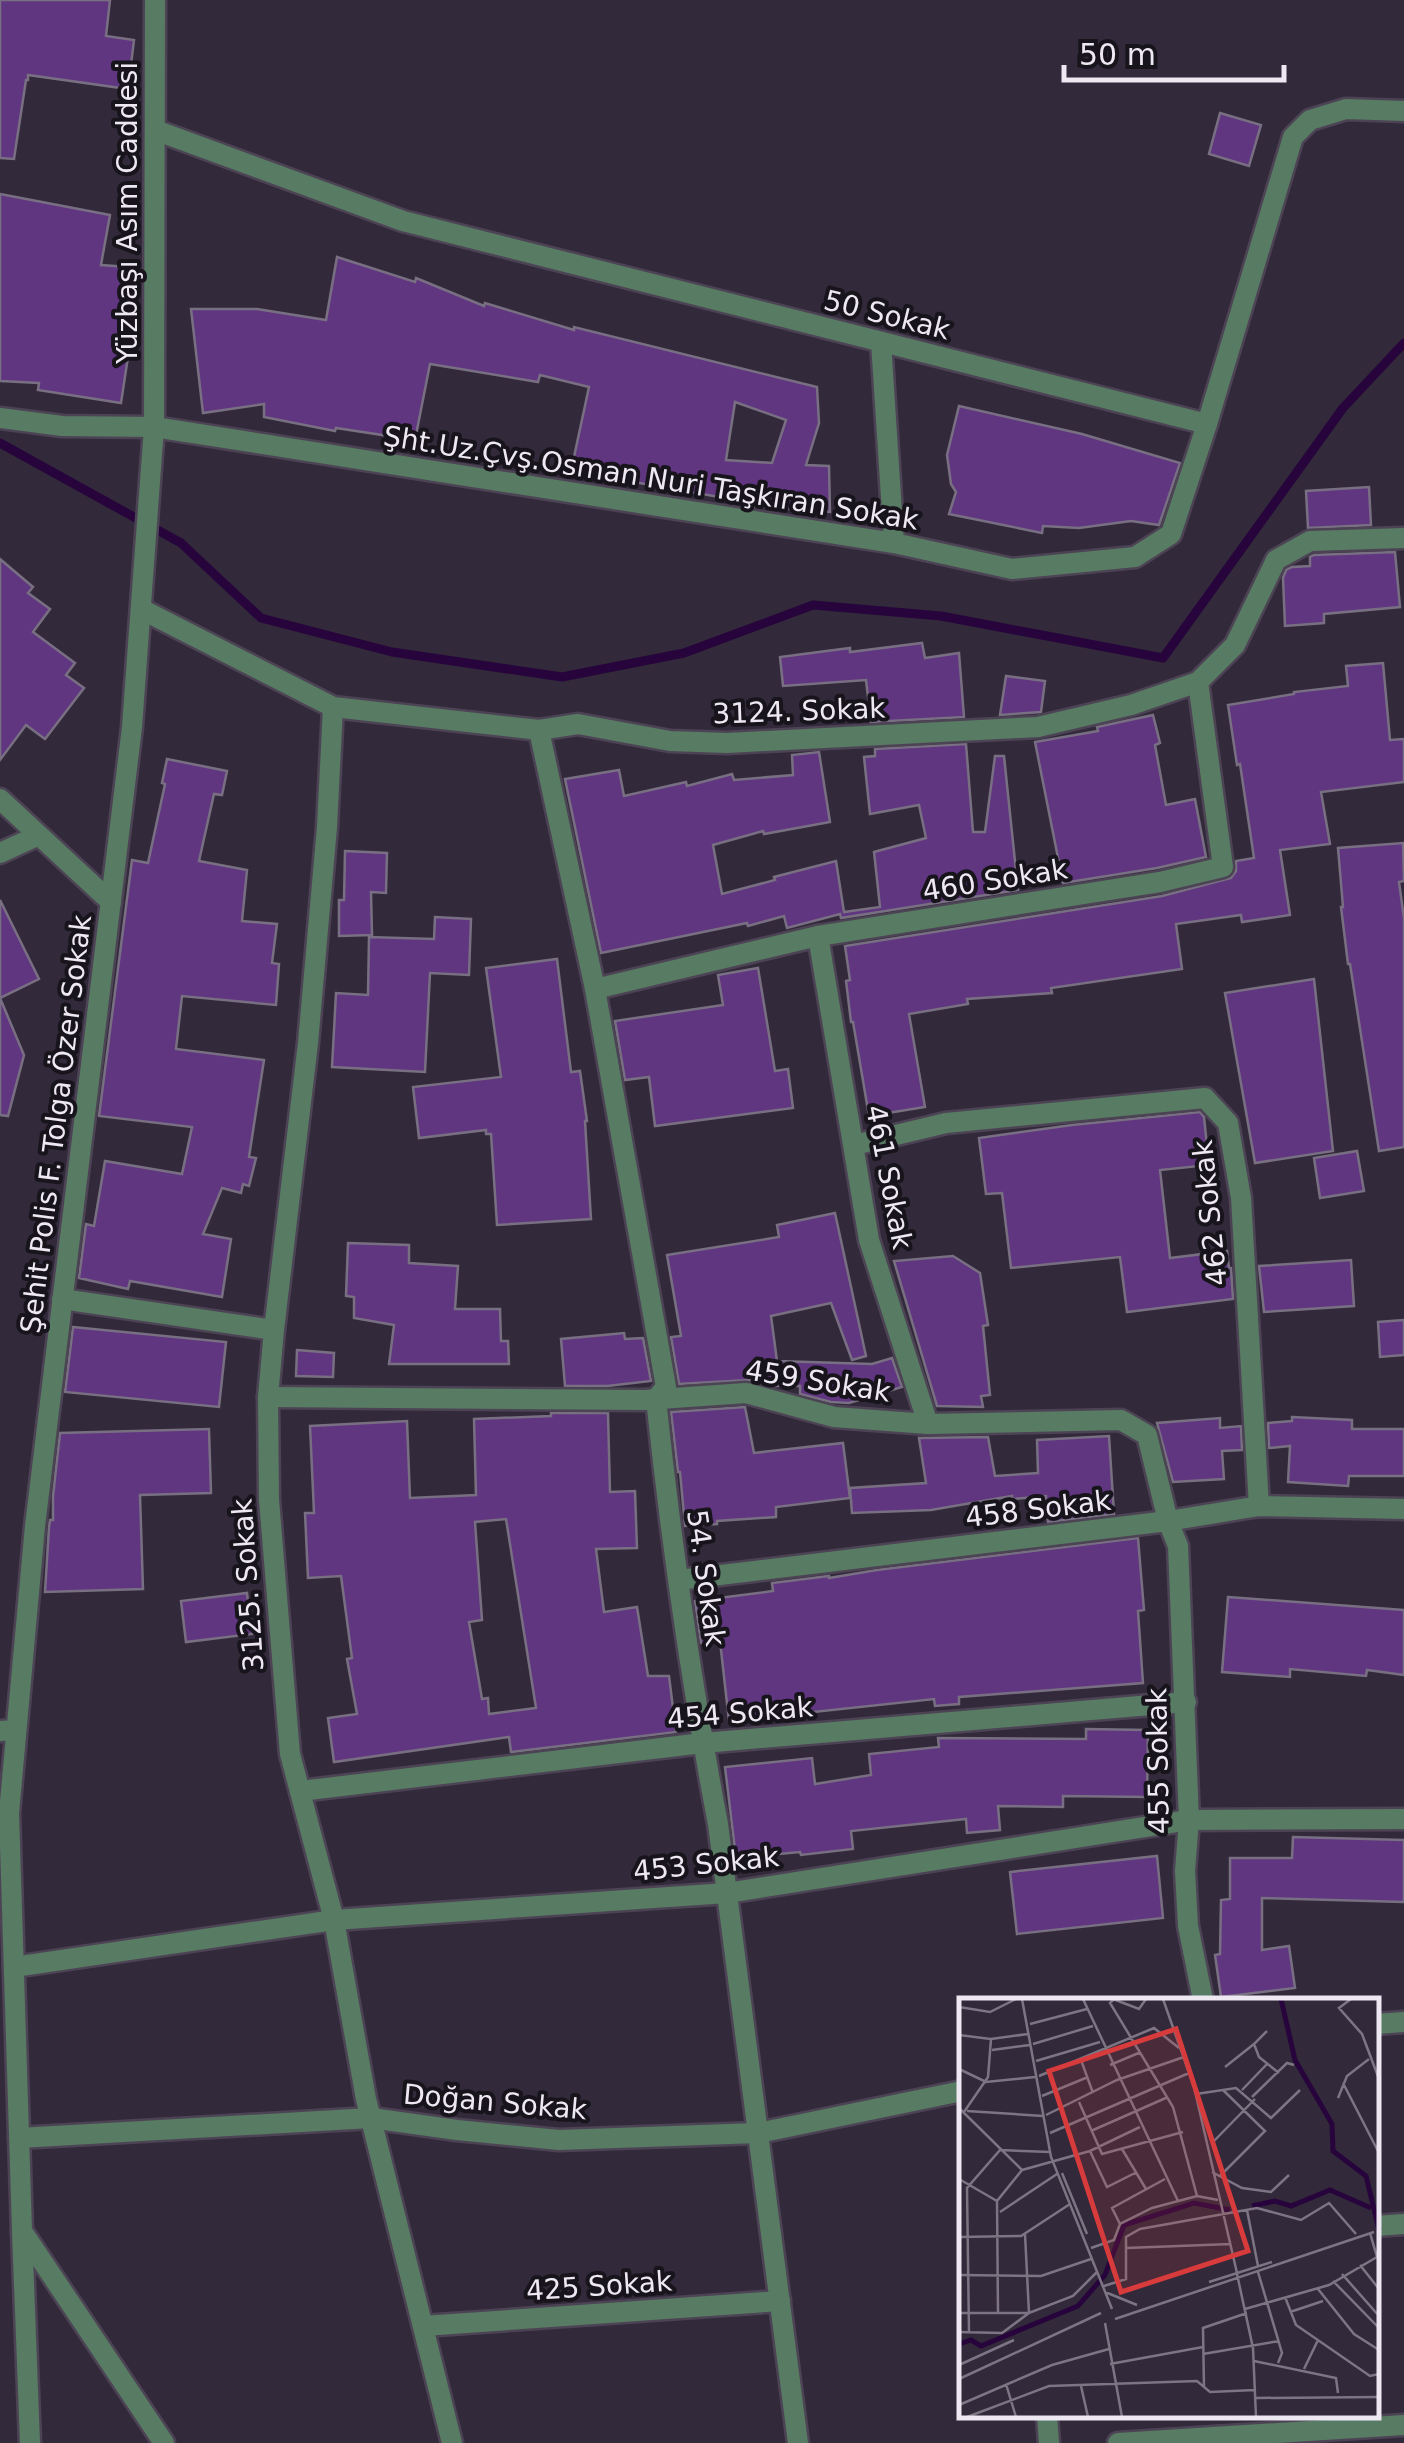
<svg xmlns="http://www.w3.org/2000/svg" width="1404" height="2443" viewBox="0 0 1404 2443" font-family="'DejaVu Sans',sans-serif">
	<style>
		.lines { fill: none; stroke-linecap: round; stroke-linejoin: round }
		.stream { stroke: #27053c; stroke-width: 9 }
		.building { fill: #5f367f; stroke: #796f83; stroke-width: 2.5; fill-rule: evenodd }
		.minor-casing { stroke: #4c4454; stroke-width: 25 }
		.tertiary-casing { stroke: #4c4454; stroke-width: 25 }
		.minor { stroke: #587b63; stroke-width: 20 }
		.tertiary { stroke: #587b63; stroke-width: 20 }
		.labels { text-anchor: middle; dominant-baseline: central; stroke-width: 8; stroke-linejoin: round; paint-order: stroke }
		.street-label { font-size: 28px; fill: #eee8f3; stroke: #17141b }
		.inset-river { fill: none; stroke: #27053c; stroke-width: 5 }
		.inset-road { fill: none; stroke: #7d7584; stroke-width: 2.5 }
		.view { fill: #d83b3c; fill-opacity: 0.15; stroke: #d83b3c; stroke-width: 5 }
		.inset-edge { fill: none; stroke: #eee8f3; stroke-width: 5 }
	</style>
	<rect width="100%" height="100%" fill="#32293a"/>
	<g class="lines">
		<path class="stream" d="M0 443 181 543 261 618 392 652 562 677 684 653 813 605 941 616 1163 658 1343 408 1404 343"/>
	</g>
	<g class="building">
		<path d="M0 0H110L106 36 134 40 128 89 28 75V80H26L14 159 0 158Z"/>
		<path d="M1220 113 1261 125 1249 166 1209 154Z"/>
		<path d="M0 194 110 215 101 265 128 267 122 336 131 337 121 403 38 390 39 383 0 381Z"/>
		<path d="M337 257 415 282 416 278 484 306 485 303 574 330V327L817 387 819 423 806 465 829 466 830 512 748 506V502L571 471 589 387 540 375 538 382 430 364 415 440 336 428 335 431 264 417V404L203 413 191 309H257L326 320ZM735 402 786 420 772 463 726 460Z"/>
		<path d="M959 406 1082 434 1180 463 1159 525 1131 521 1079 528 1043 526 1042 533 949 514 956 492 951 484 947 455Z"/>
		<path d="M1369 487 1371 525 1308 528 1306 491Z"/>
		<path d="M1395 552 1400 607 1324 614V623L1285 626 1283 578 1286 570 1292 567 1310 566V557L1314 555Z"/>
		<path d="M0 559 33 587 28 593 50 609 33 632 75 663 66 675 84 688 45 739 26 725 0 760Z"/>
		<path d="M922 643 925 658 959 653 964 717 871 722 866 680 783 686 780 657 850 648V652Z"/>
		<path d="M1383 663 1390 740 1404 739V782L1321 792 1330 844 1280 850 1290 915 1242 922 1241 915 1176 924 1182 969 1051 988 1052 993 967 999 968 1004 909 1014 925 1107 869 1116 853 1022H851L846 981 850 980 845 946 1162 896 1231 878 1236 871V861L1254 858 1240 764 1237 765 1228 705 1294 694V692L1348 686 1346 666Z"/>
		<path d="M1006 676 1045 681 1041 712 1000 715Z"/>
		<path d="M1153 715 1160 743 1155 745 1166 805 1195 799 1206 857 1157 868 1063 883 1035 742 1098 731 1097 727Z"/>
		<path d="M966 744 973 832H985L995 756H1004L1018 890 841 918 840 914 787 928 784 916 748 926 747 923 601 953 565 779 619 770 624 796 686 782 687 786 732 774 734 780 793 775 792 755 819 752 830 822 764 834 763 831 713 845 722 894 775 880 774 877 836 861 844 912 880 907 874 852 926 838 919 805 870 814 864 757 875 756V749Z"/>
		<path d="M167 759 227 771 222 795 214 794 199 861 247 870 242 921 277 924 272 963 279 964 276 1005 182 996 176 1049 264 1060 249 1157 256 1158 249 1186 243 1184 241 1193 222 1188 203 1234 231 1239 222 1297 130 1281 128 1289 79 1278 86 1224 94 1226 105 1161 182 1174 192 1127 99 1116 132 860 148 863 165 784 162 783Z"/>
		<path d="M1403 843 1404 881 1399 882 1404 918V1147L1379 1151 1350 964H1348L1341 907H1343L1338 848Z"/>
		<path d="M345 851 387 853 386 893 371 892 372 935 339 936V900H344Z"/>
		<path d="M0 900 39 979 0 998Z"/>
		<path d="M435 917 471 919 469 975 430 973 425 1072 332 1067 336 993 368 995 369 937 434 939Z"/>
		<path d="M557 959 571 1072 580 1071 587 1121H585L591 1219 497 1225 491 1134H486V1130L419 1138 413 1087 501 1077 486 968Z"/>
		<path d="M758 968 775 1071 788 1069 793 1108 655 1126 649 1077 625 1080 615 1021 723 1005 718 975Z"/>
		<path d="M1314 979 1333 1151 1255 1163 1225 993Z"/>
		<path d="M0 998 24 1055 8 1116 0 1115Z"/>
		<path d="M1200 1112 1204 1117 1209 1165 1160 1170 1170 1258 1227 1251 1229 1268H1231L1233 1299 1127 1312 1120 1257 1011 1268 1002 1193 986 1194 979 1138 1072 1125Z"/>
		<path d="M1357 1151 1364 1191 1320 1198 1314 1158Z"/>
		<path d="M835 1213 866 1356 852 1360 831 1303 771 1316 777 1361 872 1364 892 1358 902 1387 849 1403 831 1402 800 1394V1386H773L749 1380 679 1384 671 1337 681 1336 667 1255 779 1237 777 1225Z"/>
		<path d="M348 1243 409 1245V1263L458 1266 455 1309H500L501 1341H508L509 1364H389L394 1325 354 1318V1297L346 1296Z"/>
		<path d="M953 1256 980 1273 988 1325 983 1326 990 1395 981 1396 983 1407 937 1406 894 1261Z"/>
		<path d="M1351 1260 1354 1306 1264 1312 1259 1266Z"/>
		<path d="M1404 1320V1355L1380 1357 1378 1322Z"/>
		<path d="M73 1327 226 1342 219 1407 65 1392Z"/>
		<path d="M624 1333 625 1339 643 1338 651 1381 607 1386H565L561 1339Z"/>
		<path d="M297 1350 334 1353 333 1377 296 1376Z"/>
		<path d="M745 1407 754 1453 843 1443 850 1498 776 1507V1517L717 1521V1524L685 1526 680 1472H678L671 1412Z"/>
		<path d="M551 1413H608L610 1492 635 1491 637 1548 596 1549 604 1612 637 1607 648 1676H669L676 1732 511 1752 509 1737 334 1762 328 1718 357 1714 347 1659 352 1658 341 1576 308 1578 305 1513H314L310 1426 407 1421 410 1498 476 1495 474 1419 551 1416ZM506 1519 536 1708 489 1714 488 1698 482 1699 469 1622 482 1620 475 1522Z"/>
		<path d="M1292 1417 1352 1420V1429H1404V1476H1349L1348 1486 1288 1482 1290 1446 1269 1448 1268 1423 1292 1421Z"/>
		<path d="M1220 1418V1428L1241 1426 1242 1450 1222 1451 1224 1479 1173 1482 1157 1423Z"/>
		<path d="M209 1429 211 1493 140 1495 143 1589 45 1592 49 1527 50 1520H53V1496L60 1433Z"/>
		<path d="M1109 1436 1114 1514 1048 1522 1046 1496 1012 1499V1496L931 1510 852 1513 850 1488 926 1483 919 1438 988 1437 995 1476 1038 1473 1037 1440Z"/>
		<path d="M1138 1538 1144 1610 1138 1611 1143 1683 959 1697V1704L935 1706 934 1699 729 1721 720 1641 701 1643 695 1601 773 1591 772 1583 829 1576V1578L877 1570Z"/>
		<path d="M247 1593 252 1634 186 1642 181 1601Z"/>
		<path d="M1228 1597 1404 1610V1675L1367 1670 1366 1676 1290 1669V1677L1222 1672Z"/>
		<path d="M1086 1729 1148 1730 1147 1797 1063 1796V1807L998 1806 1000 1830 967 1833 966 1819 851 1831 853 1849 801 1855 800 1852 736 1858 725 1767 812 1758 815 1784 871 1775 869 1754 939 1747 938 1738 1086 1739Z"/>
		<path d="M1293 1837 1404 1840V1902L1262 1898V1950L1289 1946 1295 1988 1221 1997 1215 1955 1220 1954 1221 1900 1230 1899V1858H1292Z"/>
		<path d="M1157 1856 1163 1918 1017 1934 1010 1872Z"/>
	</g>
	<g class="lines">
		<defs>
			<g id="minor">
				<path d="M155 130 403 221 1207 424"/>
				<path d="M881 342 894 543"/>
				<path d="M0 418 62 426 154 427 894 543 1012 569 1135 557 1171 534 1207 424 1293 137 1310 120 1346 109 1404 111"/>
				<path d="M141 609 333 707 539 730 578 724 670 741 727 743 1038 727 1131 705 1198 682 1235 645 1276 560 1310 541 1404 538"/>
				<path d="M333 707 327 827 308 1043 274 1330 268 1397 269 1500 290 1754 334 1920 366 2099 452 2443"/>
				<path d="M539 730 595 989 666 1387 656 1399C671 1541 691 1683 718 1824L798 2443"/>
				<path d="M0 799 111 902"/>
				<path d="M0 853 37 836"/>
				<path d="M818 936 869 1240 928 1424"/>
				<path d="M595 989 818 936 1160 882 1223 867 1198 682"/>
				<path d="M854 1145 946 1123 1205 1098 1228 1123 1241 1198 1259 1506"/>
				<path d="M62 1299 274 1330"/>
				<path d="M268 1397 645 1400 746 1393 834 1417 928 1424 1121 1420 1147 1435 1168 1521 1178 1546 1189 1820 1185 1871 1188 1926 1203 2000"/>
				<path d="M679 1580 1168 1521 1259 1506 1404 1509"/>
				<path d="M0 1731 16 1730"/>
				<path d="M300 1791 703 1743 1186 1702"/>
				<path d="M14 1967 334 1920 727 1893 1189 1820 1404 1819"/>
				<path d="M1376 2024 1404 2022"/>
				<path d="M19 2138 371 2118 457 2130 559 2140 758 2133 962 2091"/>
				<path d="M1376 2226 1404 2224"/>
				<path d="M22 2231 164 2443"/>
				<path d="M22 2231 30 2443"/>
				<path d="M423 2326 780 2301"/>
				<path d="M1047 2416 1049 2443"/>
				<path d="M1118 2443 1404 2425"/>
			</g>
			<path id="tertiary" d="M22 2231 9 1813 35 1526 132 727 154 427 155 0"/>
		</defs>
		<use href="#minor" class="minor-casing"/>
		<use href="#tertiary" class="tertiary-casing"/>
		<use href="#minor" class="minor"/>
		<use href="#tertiary" class="tertiary"/>
	</g>
	<g class="labels">
		<g class="street-label">
			<text transform="translate(127 213) rotate(-90)">Yüzbaşı Asım Caddesi</text>
			<text transform="translate(887 315) rotate(14)">50 Sokak</text>
			<text transform="translate(651 478) rotate(9)">Şht.Uz.Çvş.Osman Nuri Taşkıran Sokak</text>
			<text transform="translate(799 711) rotate(-2)">3124. Sokak</text>
			<text transform="translate(995 880) rotate(-9)">460 Sokak</text>
			<text transform="translate(56 1124) rotate(-83)">Şehit Polis F. Tolga Özer Sokak</text>
			<text transform="translate(889 1177) rotate(79)">461 Sokak</text>
			<text transform="translate(1210 1213) rotate(-96)">462 Sokak</text>
			<text transform="translate(818 1381) rotate(9)">459 Sokak</text>
			<text transform="translate(1038 1509) rotate(-7)">458 Sokak</text>
			<text transform="translate(706 1578) rotate(82)">54. Sokak</text>
			<text transform="translate(248 1585) rotate(-94)">3125. Sokak</text>
			<text transform="translate(740 1713) rotate(-5)">454 Sokak</text>
			<text transform="translate(1158 1761) rotate(-91)">455 Sokak</text>
			<text transform="translate(706 1864) rotate(-6)">453 Sokak</text>
			<text transform="translate(495 2102) rotate(5)">Doğan Sokak</text>
			<text transform="translate(599 2286) rotate(-4)">425 Sokak</text>
		</g>
	</g>
	<g transform="translate(959 1998)">
		<rect width="420" height="420" fill="#32293a"/>
		<path class="inset-river" d="M322 1 336 62 373 126 374 153 407 178 420 232M293 208 316 203 332 208 371 192 412 210M0 346 12 342 22 348 119 308 146 277 165 227 235 205 271 212"/>
		<path class="inset-road" d="M63 1 92 159 153 311M124 1 219 203M154 1 180 11 187 1M155 1 151 5 214 109 238 198M204 1 235 89 278 275M392 1 380 10 403 36 420 81M0 9 31 14 57 1M71 26 128 11M308 33 295 46 300 59 320 75M0 37 32 41 29 79 5 114M32 41 69 36M74 46 134 28M33 52 71 47M122 62 134 95M77 63 141 44M151 67 182 54M266 69 295 46M0 71 27 84 76 79M80 78 195 30 220 50M384 85 420 155M283 92 308 66M237 96 277 90 312 120 341 92M83 98 129 79M293 99 328 65 335 67M379 100 388 78 410 61M120 104 143 156 224 134M0 110 63 172 131 153 181 129M8 113 84 118M87 117 158 82 225 59M132 133 209 99M91 135 230 75M254 144 296 101M163 151 187 191M131 153 148 189 178 174M253 174 283 190 312 194 330 177M103 175 128 236M261 178 306 133 264 92M0 181 38 203M288 212 299 268M41 214 98 176M161 226 153 210 206 181M66 236 70 315M0 239 62 238 111 206M132 250 155 242 161 226 193 210 238 198 259 202M167 250 272 246M401 267 420 291M299 274 323 355 319 365M278 276 294 350 297 419M383 276 420 318M0 277 82 278 132 261M374 283 420 330M250 284 313 264M145 288 167 281V239L181 231 298 210 342 222 370 205 397 236M359 291 395 336 420 352M146 294 178 307M326 299 337 327 411 378 420 376M286 311 370 287 418 259 411 235M331 314 364 303M0 315H70L114 298 138 274M39 315 38 203 63 172M156 321 415 234M146 325 163 419M0 334 43 335 70 315M10 334 8 190 41 152 91 154M244 356 320 343M295 363 377 380 379 395M151 366 244 349M0 367 55 342M345 371 359 342M0 381 142 315M47 386 57 419M122 388 129 419M245 390 244 330 288 315M296 400 420 399M0 407 93 367 150 351M8 419 90 388 238 383 251 394 296 392"/>
		<path class="view" d="M217 31 289 253 162 294 90 73Z"/>
		<rect width="420" height="420" class="inset-edge"/>
	</g>
	<path d="M1064 65v15h220v-15" fill="none" stroke="#eee8f3" stroke-width="5"/>
	<text x="1079" y="65" font-size="30" fill="#eee8f3" stroke="#17141b" stroke-width="8" paint-order="stroke">50 m</text>
</svg>
